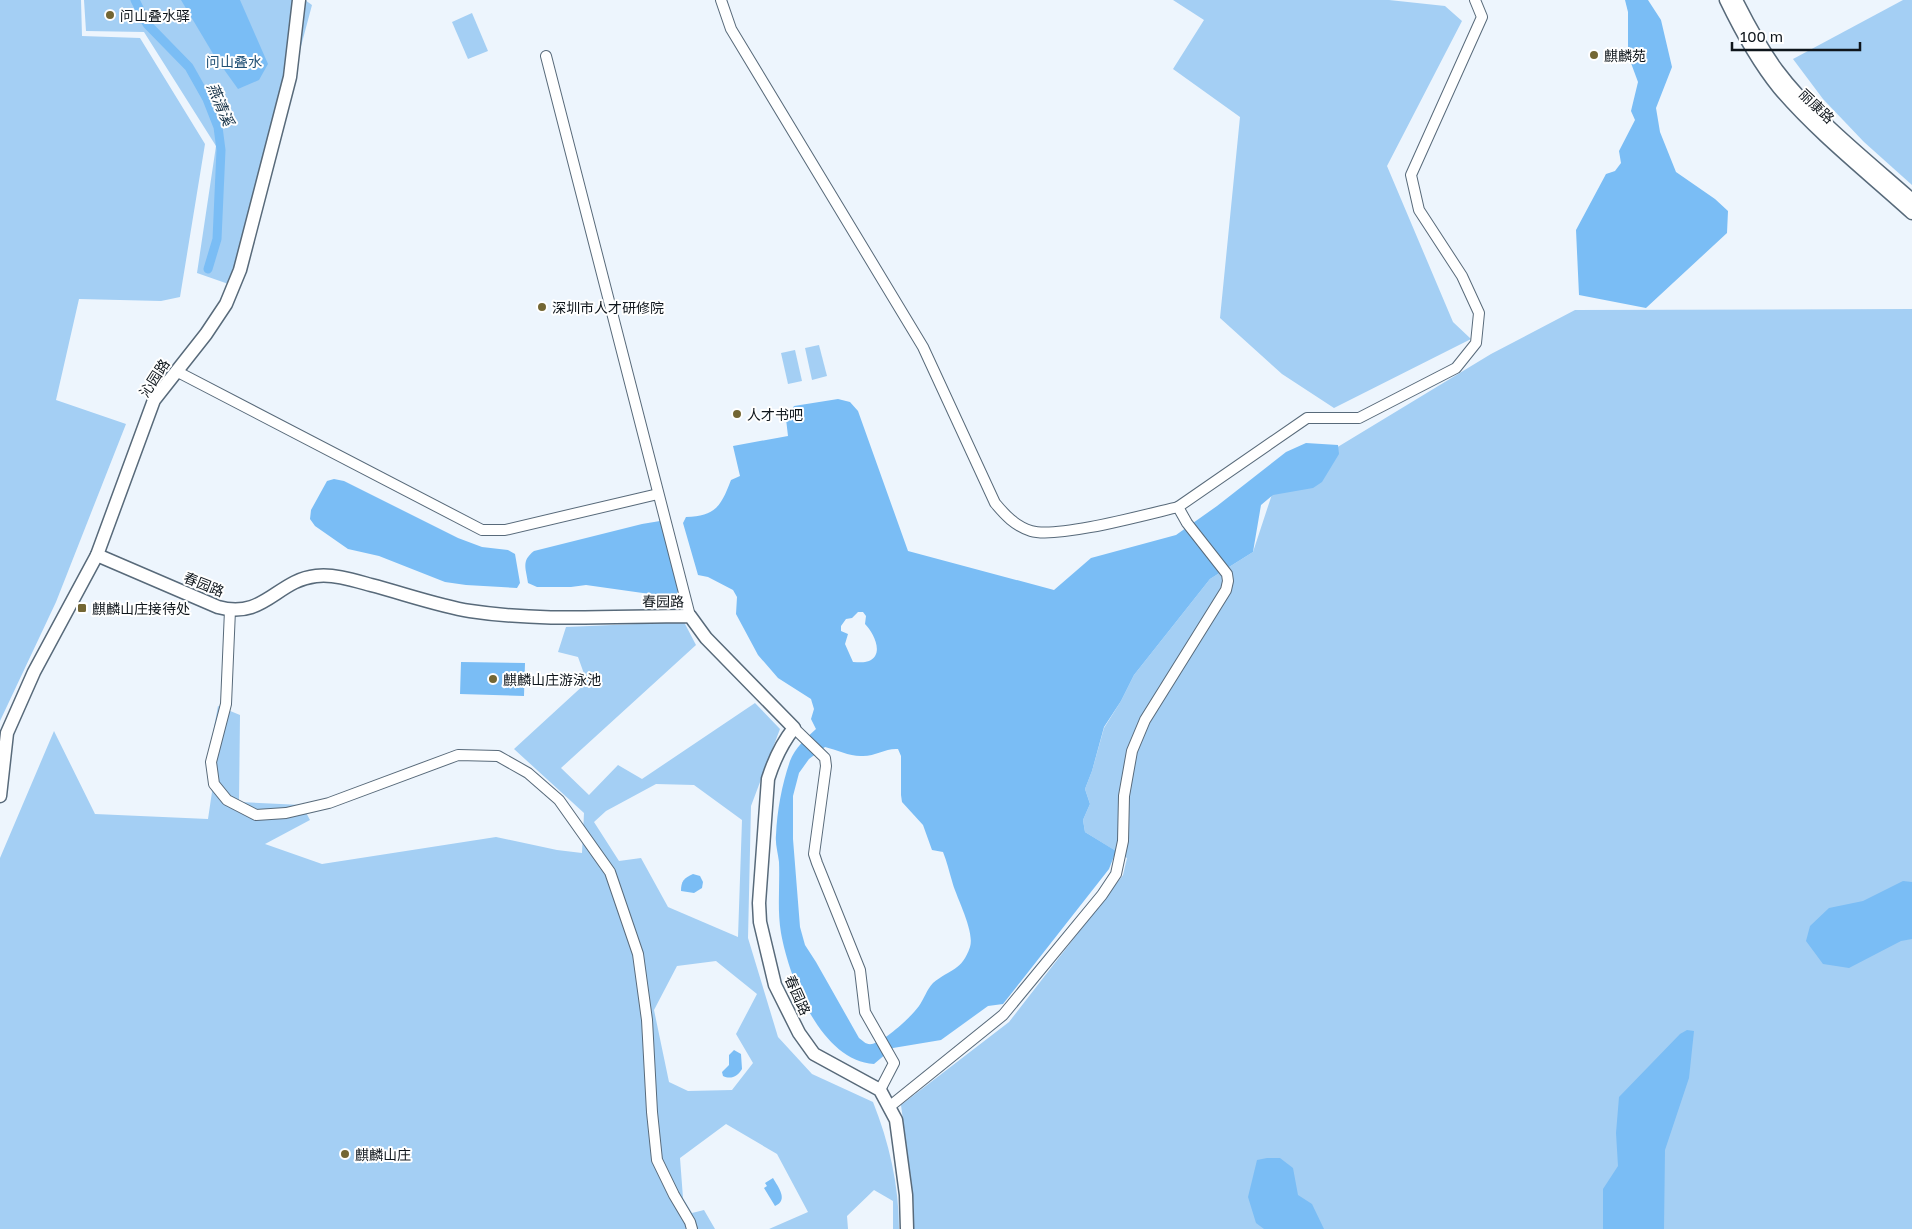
<svg xmlns="http://www.w3.org/2000/svg" width="1912" height="1229" viewBox="0 0 1912 1229" font-family="'Golos Text','Noto Sans SC',sans-serif">
	<style>
		.green { fill: #a4cff4; fill-rule: evenodd }
		.water { fill: #7abdf5; fill-rule: evenodd }
		.lines { fill: none; stroke-linecap: round; stroke-linejoin: round }
		.canal { stroke: #7abdf5; stroke-width: 9 }
		.minor-casing { stroke: #586a7a; stroke-width: 12 }
		.tertiary-casing { stroke: #586a7a; stroke-width: 15 }
		.minor { stroke: #fff; stroke-width: 10 }
		.tertiary { stroke: #fff; stroke-width: 12 }
		.poi-dot { fill: #736633; stroke: #fff; stroke-width: 2 }
		.labels { text-anchor: middle; dominant-baseline: central; stroke-width: 4; stroke-linejoin: round; paint-order: stroke }
		.poi-label { font-size: 14px; fill: #0e151b; stroke: #fff; text-anchor: start }
		.park-label { font-size: 14px; fill: #215176; stroke: #fff }
		.street-label { font-size: 14px; fill: #0e151b; stroke: #fff }
		.water-label { font-size: 15px; font-style: italic; fill: #112e44; stroke: #fff }
	</style>
	<rect width="100%" height="100%" fill="#edf5fd"/>
	<g class="green">
		<path d="M0 0H81L82 36 140 38 205 144 180 297 161 301 79 299 56 400 126 424 56 602 0 721Z"/>
		<path d="M84 0H305L312 5 237 287 197 273 216 146 144 32 86 31Z"/>
		<path d="M1173 0H1389L1445 6 1462 21 1387 166 1453 322 1471 339 1334 408 1282 374 1220 318 1240 117 1173 69 1204 20Z"/>
		<path d="M1903 0H1912V185L1864 142 1823 99 1793 59Z"/>
		<path d="M472 13 488 51 468 59 452 22Z"/>
		<path d="M1912 309V1229H914L913 1196 901 1105 1009 1022 1123 875 1127 858 1085 832 1083 820 1090 804 1085 789 1092 771 1104 728 1121 701 1134 675 1210 579 1253 552 1275 485 1491 354 1575 310Z"/>
		<path d="M819 345 827 376 812 380 805 348Z"/>
		<path d="M795 350 802 381 788 384 781 353Z"/>
		<path d="M684 622 696 645 561 768 589 795 618 765 642 779 755 703 780 729 751 806 748 938 778 1037 812 1074 873 1102C889 1142 899 1185 899 1229H893V1201L874 1190 847 1216 848 1229H769L808 1212 777 1154 726 1124 680 1158 683 1198 692 1213 704 1210 715 1229H0V858L54 731 95 814 208 819 212 792 207 764 218 706 240 715 239 802 302 805 310 820 265 844 322 864 496 837 557 850 582 853 584 813 514 749 587 682 578 657 558 652 566 627ZM656 784 694 785 742 820 738 937 668 907 641 858 619 861 594 822 606 811ZM716 961 757 994 736 1034 753 1063 732 1090 688 1091 669 1082 654 1010 677 966Z"/>
	</g>
	<g class="water">
		<path d="M181 0H240L268 64 259 80 238 89 215 57Z"/>
		<path d="M1625 0H1648L1661 20 1672 67 1656 108 1660 132 1676 172 1715 199 1728 211 1727 233 1646 308 1579 295 1576 230 1606 174 1615 171 1621 163 1619 151 1635 120 1631 111 1638 82 1628 55V12Z"/>
		<path d="M838 399 850 402 858 411 908 551 1054 590 1091 558 1176 535 1217 506 1286 452 1306 443 1338 445 1339 454 1322 482 1313 488 1273 495 1261 505 1253 552 1210 579 1134 675 1121 701 1104 727 1092 771 1085 789 1090 804 1083 820 1085 832 1116 851 1109 869 1003 1004 988 1006 941 1040 893 1048 874 1064C821 1061 789 978 781 933 777 909 780 886 779 862 778 853 775 844 776 835 777 811 782 784 790 761 795 748 806 738 816 729L811 719 814 709 811 699 778 678 758 655 736 614 737 597 733 590 708 577 698 575 683 523 686 517C716 516 721 506 731 480L740 476 733 446 788 436 786 419 794 406ZM858 612H863L866 616 865 624C873 632 885 654 869 661 864 663 858 662 853 662L845 644 848 634 841 631V626L846 619 852 618ZM825 747C837 750 851 757 863 756 876 756 886 748 898 749L901 756V795L902 802 923 825 932 850 943 852C947 862 949 871 952 881 956 897 975 931 970 947 962 971 950 969 933 983 927 989 924 999 919 1006 911 1017 885 1041 872 1044 866 1045 863 1041 859 1038L816 962 805 945 800 927 793 839V796L799 773 809 759Z"/>
		<path d="M334 479 344 481 458 538 482 547 508 550 515 554 520 583 517 588 466 585 445 582 379 556 348 549 315 526 310 519 311 510 327 481Z"/>
		<path d="M660 521 668 529 681 584 676 596H664L586 585 571 587H537L528 583C526 568 521 561 534 551L642 524Z"/>
		<path d="M461 662 525 663 524 696 460 694Z"/>
		<path d="M693 874 700 876 703 882 702 888 694 893 681 891C681 881 684 878 693 874Z"/>
		<path d="M1903 881 1912 882V939L1901 941 1849 968 1823 964 1806 941 1810 926 1829 908 1863 901Z"/>
		<path d="M1687 1030 1694 1031 1689 1078 1665 1150 1664 1229H1603V1189L1618 1166 1616 1133 1619 1097 1680 1034Z"/>
		<path d="M734 1050 741 1054 742 1069C738 1076 731 1080 723 1076L722 1072 729 1065V1055Z"/>
		<path d="M1267 1158H1280L1293 1168 1298 1195 1312 1204 1324 1229H1264L1256 1223 1248 1197 1257 1160Z"/>
		<path d="M773 1178C778 1187 789 1200 775 1206L764 1188 767 1186 765 1183Z"/>
	</g>
	<g class="lines">
		<path class="canal" d="M135 0 147 24 189 67 207 99 218 127 221 150 217 239 208 269"/>
		<defs>
			<g id="minor">
				<path d="M721 0 731 29 923 347 995 503C1005 515 1015 526 1031 531 1057 539 1148 514 1178 507L1187 523 1227 574 1228 581 1226 590 1145 720 1132 751 1124 796 1123 841 1116 874 1102 895 1003 1015 889 1107"/>
				<path d="M546 56 690 616"/>
				<path d="M176 371 482 530H505L658 494"/>
				<path d="M1178 507 1307 418H1359L1456 368 1476 343 1479 313 1462 276 1419 210 1411 175 1482 17 1475 0"/>
				<path d="M230 610 226 704 211 762 214 784 227 800 256 815 286 813 329 803 458 755 498 756 528 773 559 800 610 872 638 954 647 1020 652 1112 657 1160 674 1195 690 1222 692 1229"/>
				<path d="M794 728 825 758 826 766 814 854 817 863 860 970 865 1012 894 1063 880 1090"/>
			</g>
			<g id="tertiary">
				<path d="M1726 0C1741 31 1757 61 1779 88 1816 132 1869 174 1912 213"/>
				<path d="M1736 0C1748 24 1761 48 1777 70 1812 117 1868 161 1912 200"/>
				<path d="M97 555 218 607C264 620 277 580 316 576 335 574 353 580 371 585 402 593 439 606 470 611 542 622 617 616 690 616L706 638 794 728C782 743 774 760 768 779L759 903 760 922 775 985 799 1033 814 1054 880 1090 896 1120 906 1195 907 1229"/>
				<path d="M0 796 7 733 34 672 97 555 154 400 206 334 226 304 240 270 290 77 299 0"/>
			</g>
		</defs>
		<use href="#minor" class="minor-casing"/>
		<use href="#tertiary" class="tertiary-casing"/>
		<use href="#minor" class="minor"/>
		<use href="#tertiary" class="tertiary"/>
	</g>
	<g class="poi-dot">
		<circle cx="110" cy="15" r="5"/>
		<circle cx="1594" cy="55" r="5"/>
		<circle cx="542" cy="307" r="5"/>
		<circle cx="737" cy="414" r="5"/>
		<rect x="77" y="603" width="10" height="10" rx="2.5"/>
		<circle cx="493" cy="679" r="5"/>
		<circle cx="345" cy="1154" r="5"/>
	</g>
	<g class="labels">
		<g class="poi-label">
			<text x="120" y="15">问山叠水驿</text>
			<text x="1604" y="55">麒麟苑</text>
			<text x="552" y="307">深圳市人才研修院</text>
			<text x="747" y="414">人才书吧</text>
			<text x="92" y="608">麒麟山庄接待处</text>
			<text x="503" y="679">麒麟山庄游泳池</text>
			<text x="355" y="1154">麒麟山庄</text>
		</g>
		<g class="park-label">
			<text x="234" y="61">问山叠水</text>
		</g>
		<g class="street-label">
			<text transform="translate(1817 106) rotate(44)">丽康路</text>
			<text transform="translate(154 378) rotate(-57)">沁园路</text>
			<text transform="translate(204 584) rotate(22)">春园路</text>
			<text transform="translate(663 601) rotate(1)">春园路</text>
			<text transform="translate(798 995) rotate(66)">春园路</text>
		</g>
		<g class="water-label">
			<text transform="translate(221 104) rotate(67)">燕清溪</text>
		</g>
	</g>
	<path d="M1732 42v8h128v-8" fill="none" stroke="#0e151b" stroke-width="2.5"/>
	<text x="1740" y="42" font-size="15" fill="#0e151b" stroke="#ffffff" stroke-width="4" paint-order="stroke">100 m</text>
</svg>
